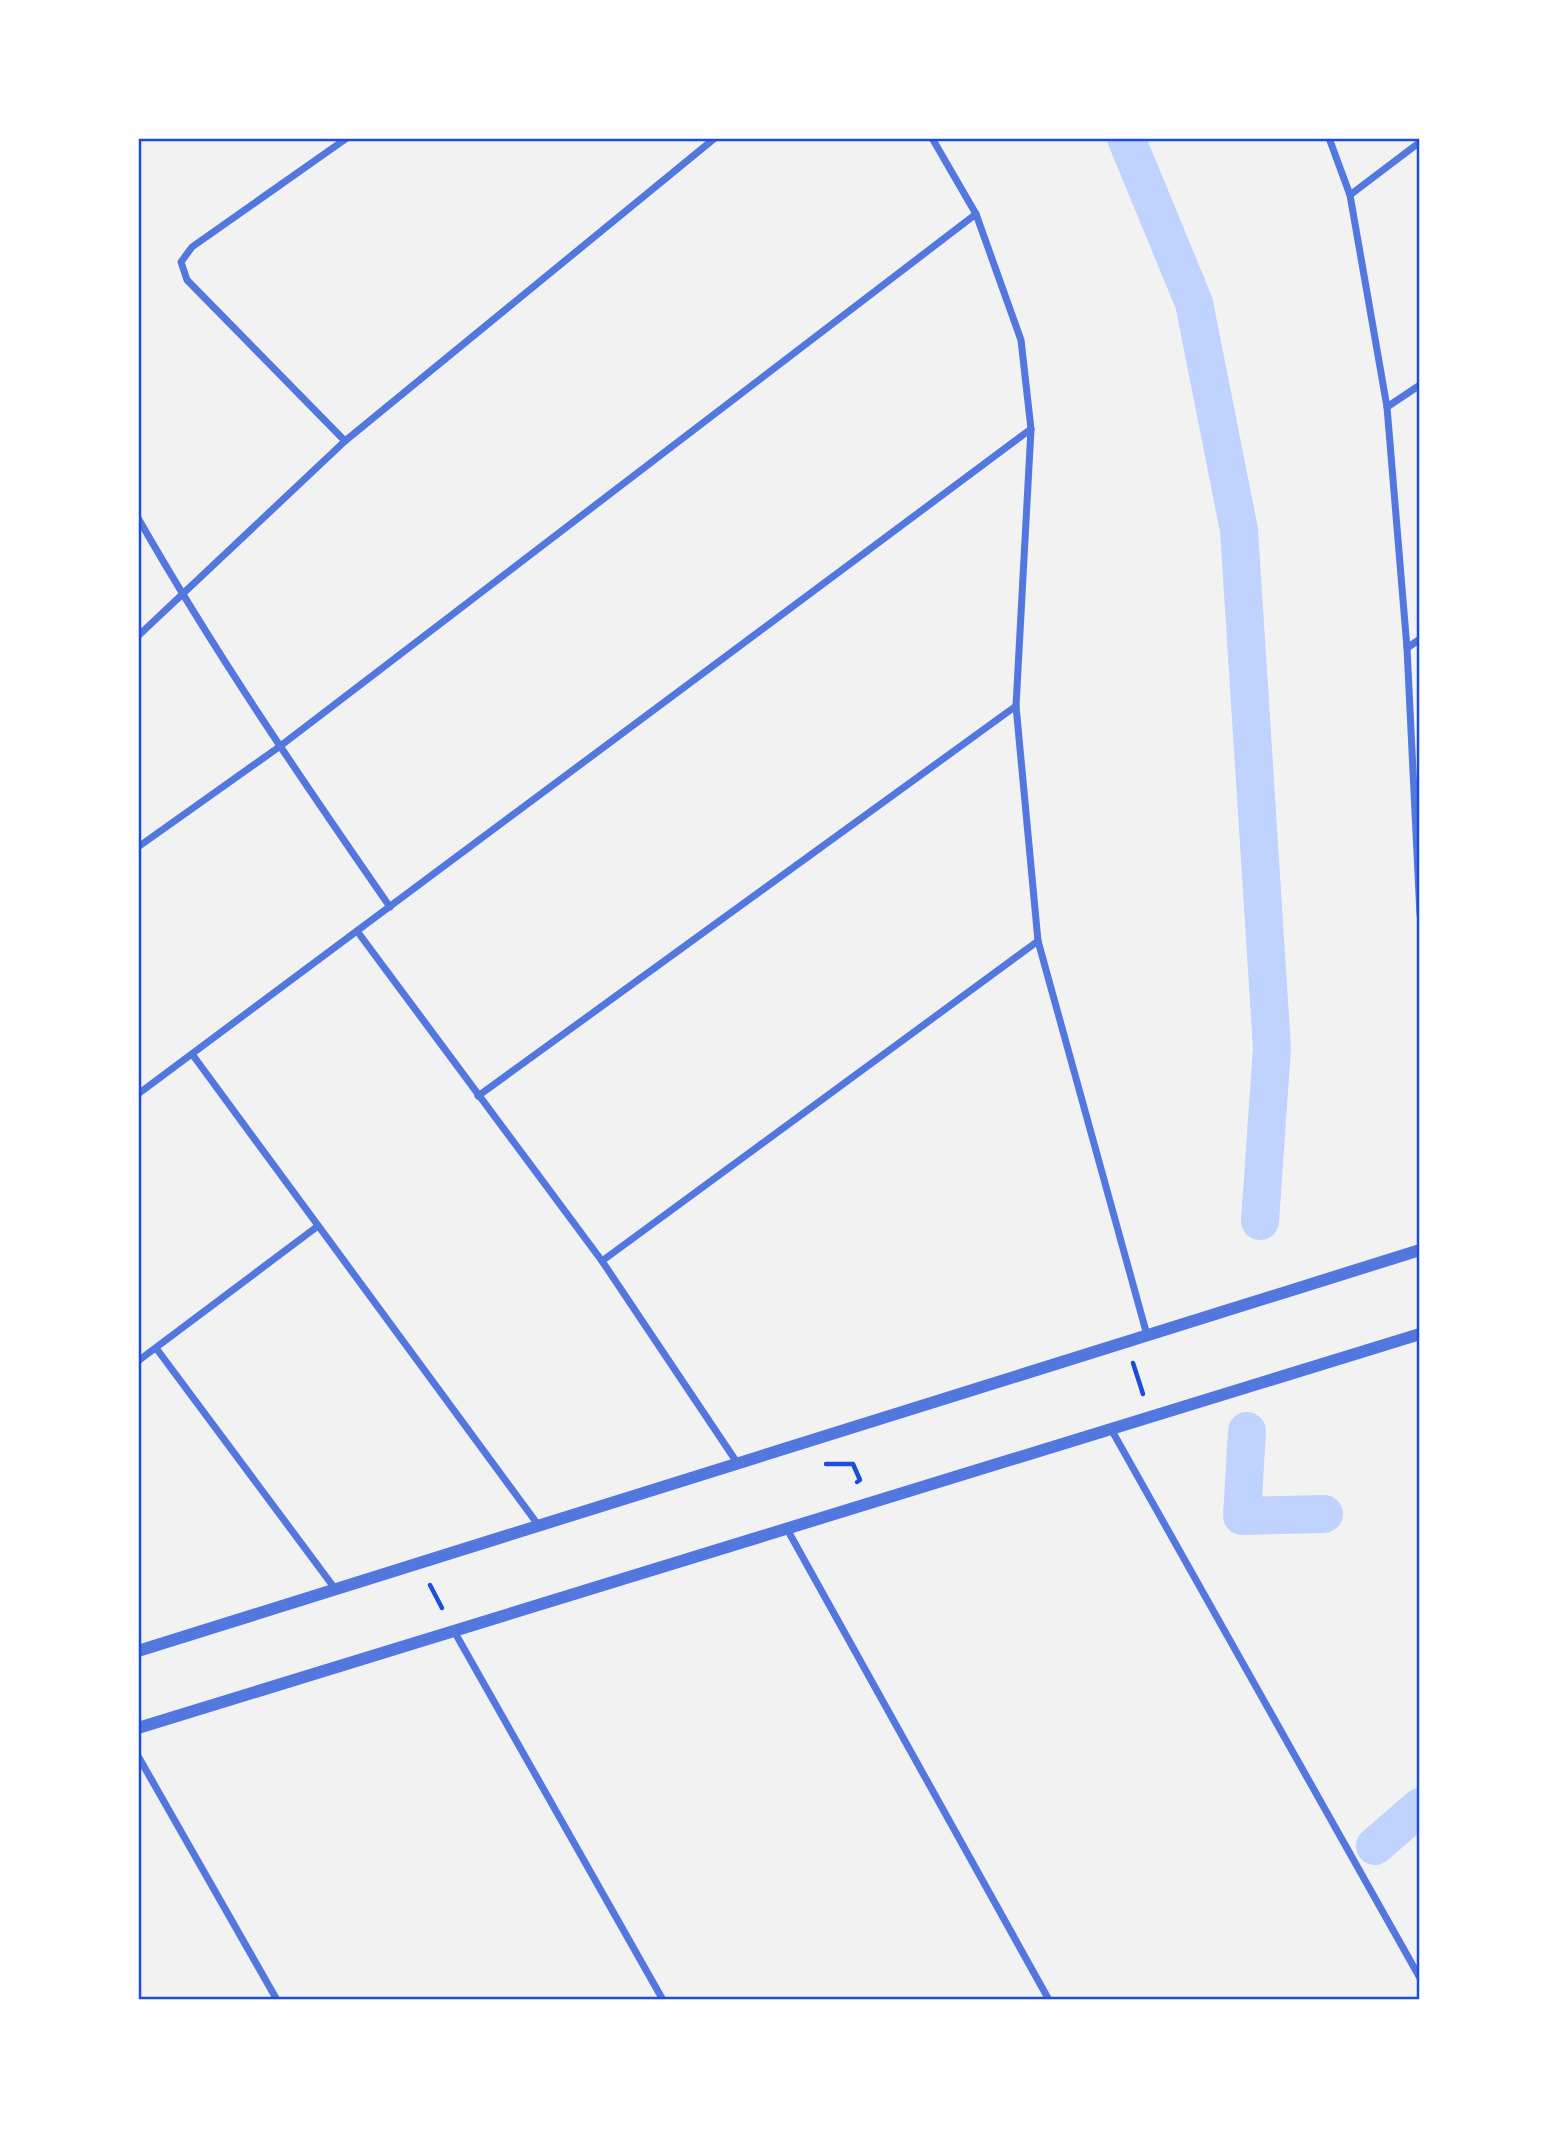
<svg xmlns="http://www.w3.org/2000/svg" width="1558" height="2138" viewBox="0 0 1558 2138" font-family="'Golos Text',sans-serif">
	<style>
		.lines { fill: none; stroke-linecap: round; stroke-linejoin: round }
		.canal { stroke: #bfd3fe; stroke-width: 38 }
		.path { stroke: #1d4ed8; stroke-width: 4.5 }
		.minor { stroke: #5277de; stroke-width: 7 }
		.tertiary { stroke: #5277de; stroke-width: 12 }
		.neatline { fill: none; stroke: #1d4ed8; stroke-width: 2.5 }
	</style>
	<rect width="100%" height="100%" fill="#f2f2f2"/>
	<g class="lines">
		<g class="canal">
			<path d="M1126 138 1194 303 1239 530 1272 1048 1260 1221"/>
			<path d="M1247 1431 1242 1516 1324 1514"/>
			<path d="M1375 1846 1420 1807"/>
		</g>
		<g class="path">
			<path d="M1133 1363 1143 1394"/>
			<path d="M826 1464H853L860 1480 857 1482"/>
			<path d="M430 1585 442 1608"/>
		</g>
		<g class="minor">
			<path d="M932 138 976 214 1021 340 1031 429 1016 706 1038 941 1147 1335"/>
			<path d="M1329 138 1350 195 1387 407 1407 648 1420 915"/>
			<path d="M1350 195 1420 142"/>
			<path d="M1387 407 1420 385"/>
			<path d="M345 441 187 280 181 262 192 247 347 138"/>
			<path d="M138 518C215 653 302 780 390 907"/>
			<path d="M138 636 345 441 715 138"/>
			<path d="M1407 648 1420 639"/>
			<path d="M138 847 279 747 976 214"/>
			<path d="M357 931 602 1261 738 1464"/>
			<path d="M192 1054 539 1526"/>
			<path d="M138 1094 1031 429"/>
			<path d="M478 1096 1016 706"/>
			<path d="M602 1261 1038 941"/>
			<path d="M156 1348 336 1590"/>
			<path d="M138 1361 318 1226"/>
			<path d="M1111 1429 1420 1978"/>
			<path d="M787 1529 1049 2000"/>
			<path d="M454 1631 663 2000"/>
			<path d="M138 1756 277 2000"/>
		</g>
		<g class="tertiary">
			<path d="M138 1651 1420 1250"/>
			<path d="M138 1728 1420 1334"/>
		</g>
	</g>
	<rect width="1558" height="2138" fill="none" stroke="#ffffff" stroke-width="280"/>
	<rect x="140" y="140" width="1278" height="1858" class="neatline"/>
</svg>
